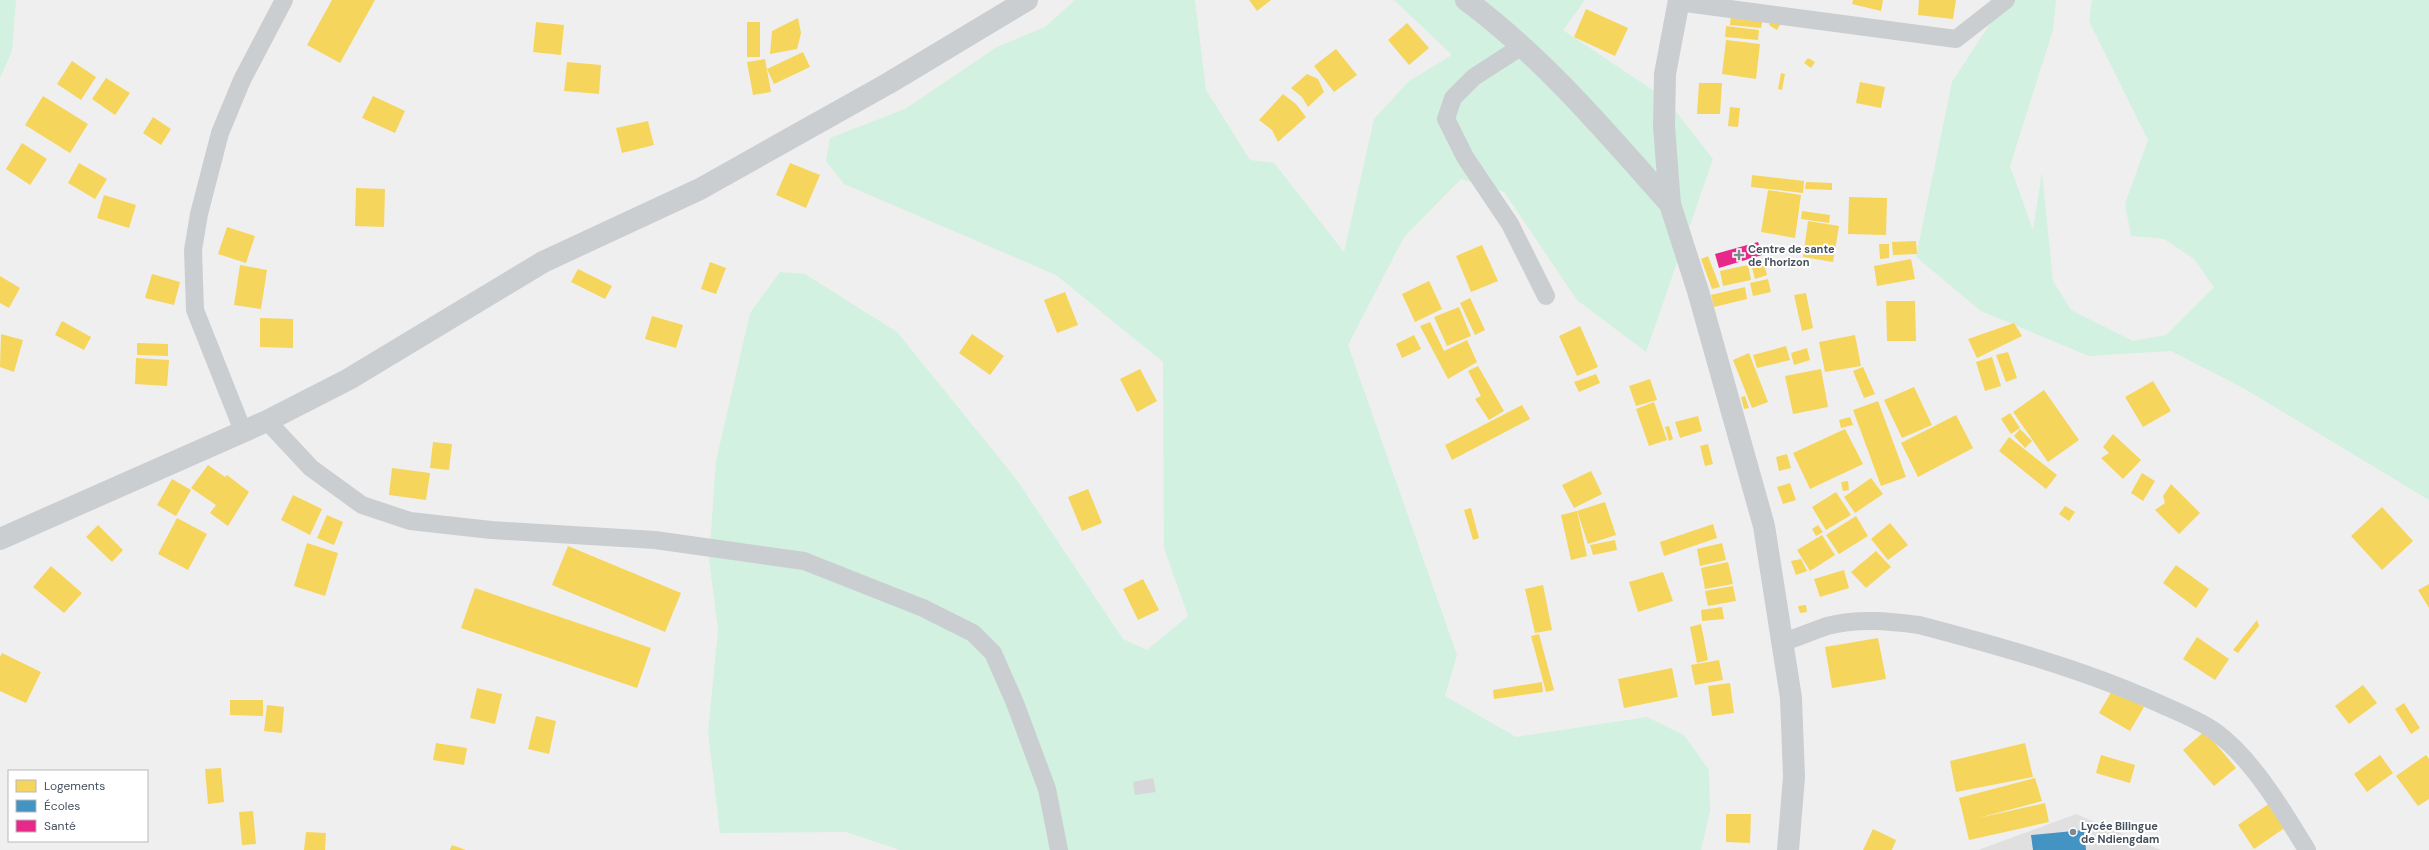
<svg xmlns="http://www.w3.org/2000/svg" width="2429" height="850" viewBox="0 0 2429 850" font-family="'DM Sans',sans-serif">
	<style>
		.education { fill: #e1e0e1 }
		.green { fill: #d2f1e0 }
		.homes { fill: #f6d55c }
		.schools { fill: #4393c3 }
		.health { fill: #e7298a }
		.building { fill: #d7d7d9 }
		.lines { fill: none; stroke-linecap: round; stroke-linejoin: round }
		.minor { stroke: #cbced1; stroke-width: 18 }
		.tertiary { stroke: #cbced1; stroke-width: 22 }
		.poi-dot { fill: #818890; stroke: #fff; stroke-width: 1.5 }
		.labels { text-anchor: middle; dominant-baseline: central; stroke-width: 4; stroke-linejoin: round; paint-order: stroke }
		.poi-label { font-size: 11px; font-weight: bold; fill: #45505d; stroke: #fff; text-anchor: start }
	</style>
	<rect width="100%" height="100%" fill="#f0efef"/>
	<path class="education" d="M2076 814 2161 850H1978Z"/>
	<g class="green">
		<path d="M0 0H16L12 51 0 78Z"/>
		<path d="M1075 0H1195L1206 90 1250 160 1274 163 1344 252 1374 119 1409 81 1452 55 1394 0H1585L1563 30 1666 99 1713 159 1646 352 1577 300 1504 192 1461 179 1404 237 1348 345 1457 655 1445 696 1516 737 1647 717 1684 735 1709 770 1710 811 1701 850H900L846 832 720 833 708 732 718 630 709 560 716 461 750 313 780 272 805 274 897 332 1017 480 1123 639 1147 650 1188 616 1164 548 1163 362 1056 275 844 184 826 161 830 138 905 109 997 47 1045 27Z"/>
		<path d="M1991 0H2056L2053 30 2010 166 2033 230 2042 172 2053 281 2071 310 2133 341 2166 335 2214 287 2194 259 2164 239 2131 236 2125 204 2148 140 2089 21 2092 0H2429V500L2245 389 2171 351 2089 356 1981 311 1916 257 1952 82 1997 13Z"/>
	</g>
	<g class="homes">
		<path d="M332 0H375L340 63 307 45Z"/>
		<path d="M1249 0H1271L1257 11Z"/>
		<path d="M1853 0H1883L1881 11 1852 4Z"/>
		<path d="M1919 0H1956L1953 19 1918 15Z"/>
		<path d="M1586 9 1628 28 1615 56 1574 37Z"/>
		<path d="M1731 14 1763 18 1761 28 1730 25Z"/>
		<path d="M798 18 801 33 797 49 770 54 772 31Z"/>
		<path d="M1772 18 1781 23 1777 30 1769 25Z"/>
		<path d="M536 22 564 25 561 55 533 52Z"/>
		<rect x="747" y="22" width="13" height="35"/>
		<path d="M1407 23 1429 48 1409 65 1388 40Z"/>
		<path d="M1726 26 1759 30 1758 40 1725 37Z"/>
		<path d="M1726 40 1760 44 1756 79 1722 74Z"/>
		<path d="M1336 49 1357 75 1334 92 1314 66Z"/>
		<path d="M803 52 810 67 774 84 767 69Z"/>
		<path d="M1808 58 1815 62 1811 68 1804 63Z"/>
		<path d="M765 59 771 92 753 95 747 62Z"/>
		<path d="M72 61 96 77 81 100 57 84Z"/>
		<path d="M567 62 601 65 599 94 564 91Z"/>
		<path d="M1781 73 1785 74 1782 90 1778 89Z"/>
		<path d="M1307 74 1318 79 1324 92 1308 107 1302 97 1291 88Z"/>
		<path d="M106 78 130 93 115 115 92 99Z"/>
		<path d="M1860 82 1885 87 1881 108 1856 103Z"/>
		<path d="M1699 83H1722L1720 114H1697Z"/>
		<path d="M1283 94 1296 104 1306 117 1278 142 1272 130 1259 120Z"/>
		<path d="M43 96 88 124 70 153 25 125Z"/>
		<path d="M373 96 405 111 395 133 362 118Z"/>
		<path d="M1730 107 1740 108 1738 127 1728 126Z"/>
		<path d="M153 117 171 129 161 145 143 133Z"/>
		<path d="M648 121 654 145 622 153 616 128Z"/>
		<path d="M22 143 47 159 30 185 6 169Z"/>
		<path d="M79 163 107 179 95 199 68 183Z"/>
		<path d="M790 163 820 175 806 208 776 195Z"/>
		<path d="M1752 175 1804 181 1803 193 1751 187Z"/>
		<path d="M1806 182 1832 183V190L1805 189Z"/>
		<path d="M356 188 385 189 384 227 355 226Z"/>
		<path d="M1768 190 1801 195 1795 238 1761 232Z"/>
		<path d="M104 195 136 205 129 228 97 218Z"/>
		<path d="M1849 197 1887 198 1886 235 1848 234Z"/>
		<path d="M1802 211 1830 215 1829 223 1801 219Z"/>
		<path d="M1808 221 1839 226 1833 262 1803 257Z"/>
		<path d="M227 227 255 236 246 263 218 254Z"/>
		<path d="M1916 241 1917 254 1893 255 1892 242Z"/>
		<path d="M1879 244H1889V258L1880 259Z"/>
		<path d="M1482 245 1498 281 1471 292 1456 256Z"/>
		<path d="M1708 256 1720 287 1712 289 1701 259Z"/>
		<path d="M1911 259 1915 279 1877 286 1874 266Z"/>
		<path d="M1763 260 1767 275 1755 279 1751 264Z"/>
		<path d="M710 262 726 268 716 294 701 289Z"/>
		<path d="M240 265 267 270 261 309 234 305Z"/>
		<path d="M1748 265 1751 280 1723 286 1720 271Z"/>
		<path d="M578 269 612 286 605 299 571 282Z"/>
		<path d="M152 274 180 282 174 305 145 298Z"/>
		<path d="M0 276 20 288 9 308 0 303Z"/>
		<path d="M1768 279 1771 292 1753 296 1750 283Z"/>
		<path d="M1429 281 1442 309 1415 322 1402 294Z"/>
		<path d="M1745 287 1747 299 1714 307 1711 295Z"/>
		<path d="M1065 292 1078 325 1057 333 1044 300Z"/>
		<path d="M1806 293 1813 328 1802 331 1794 295Z"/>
		<path d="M1470 298 1485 330 1475 335 1460 303Z"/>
		<path d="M1886 301H1915L1916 341H1887Z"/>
		<path d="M1459 307 1471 336 1447 346 1434 317Z"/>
		<path d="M652 316 683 325 676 348 645 339Z"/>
		<path d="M260 318 293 319V348L260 347Z"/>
		<path d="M62 321 91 337 84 350 55 335Z"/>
		<path d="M1430 322 1444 351 1467 340 1477 362 1448 379 1420 326Z"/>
		<path d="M2014 323 2022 336 1977 358 1968 339Z"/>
		<path d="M1580 326 1598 367 1577 376 1559 336Z"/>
		<path d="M1 334 23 340 14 372 0 367Z"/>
		<path d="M972 334 1004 356 990 375 959 353Z"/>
		<path d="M1414 335 1421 349 1402 358 1396 344Z"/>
		<path d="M1855 335 1861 366 1825 372 1819 342Z"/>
		<path d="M137 343 168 344V356L137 355Z"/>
		<path d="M1786 346 1790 360 1757 368 1753 355Z"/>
		<path d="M1807 348 1810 360 1794 365 1791 353Z"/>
		<path d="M2008 352 2017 378 2006 382 1996 355Z"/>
		<path d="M1749 353 1768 402 1752 408 1733 360Z"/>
		<path d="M1992 357 2001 386 1985 391 1976 362Z"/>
		<path d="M136 358 169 360 167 386 135 384Z"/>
		<path d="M1478 366 1504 411 1489 420 1475 399 1481 396 1468 371Z"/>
		<path d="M1863 367 1875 394 1864 398 1853 371Z"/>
		<path d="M1140 369 1157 401 1137 412 1120 379Z"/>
		<path d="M1821 369 1828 407 1793 414 1785 376Z"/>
		<path d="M1596 374 1600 383 1579 392 1574 382Z"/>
		<path d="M1650 379 1657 400 1636 406 1629 386Z"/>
		<path d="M2153 381 2171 411 2143 427 2125 397Z"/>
		<path d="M1914 387 1932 425 1902 438 1884 400Z"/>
		<path d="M2044 390 2079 440 2048 462 2013 412Z"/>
		<path d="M1745 396 1749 408 1744 409 1741 397Z"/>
		<path d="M1878 401 1906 477 1881 486 1853 410Z"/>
		<path d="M1654 402 1667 440 1649 446 1636 409Z"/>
		<path d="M1522 405 1530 419 1452 460 1445 445Z"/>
		<path d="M2010 413 2020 428 2011 434 2001 419Z"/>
		<path d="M1956 415 1973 448 1918 477 1901 443Z"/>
		<path d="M1698 416 1702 431 1680 438 1675 422Z"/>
		<path d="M1850 417 1853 425 1841 428 1839 420Z"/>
		<path d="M1669 426 1673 439 1669 441 1665 427Z"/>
		<path d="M1845 429 1863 464 1810 489 1793 453Z"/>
		<path d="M2020 429 2032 441 2025 448 2014 436Z"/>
		<path d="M2113 434 2141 460 2123 479 2101 458 2109 453 2103 447Z"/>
		<path d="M2009 437 2057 475 2046 489 1999 451Z"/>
		<path d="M433 442 452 444 449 470 430 468Z"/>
		<path d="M1708 444 1713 464 1705 466 1700 446Z"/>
		<path d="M1787 454 1791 468 1779 471 1776 457Z"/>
		<path d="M208 465 225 477 227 475 249 492 228 526 210 513 216 505 191 488Z"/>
		<path d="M392 468 430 473 426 500 389 495Z"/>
		<path d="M1591 471 1602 494 1574 508 1562 485Z"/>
		<path d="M2142 473 2155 481 2143 501 2131 493Z"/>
		<path d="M1871 478 1883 494 1855 513 1844 497Z"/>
		<path d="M172 479 191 490 176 516 157 505Z"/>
		<path d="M1848 481 1849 490 1843 491 1841 482Z"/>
		<path d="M1790 483 1796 500 1783 504 1777 487Z"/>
		<path d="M2171 484 2200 513 2179 534 2155 510 2165 503 2163 496Z"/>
		<path d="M1088 489 1102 523 1082 531 1068 497Z"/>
		<path d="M1836 492 1851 515 1826 530 1812 507Z"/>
		<path d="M293 495 322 509 310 535 281 520Z"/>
		<path d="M1605 502 1616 535 1588 544 1577 511Z"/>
		<path d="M2065 506 2075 512 2069 521 2059 514Z"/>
		<path d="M2382 507 2413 541 2382 570 2351 536Z"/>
		<path d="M1471 508 1479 538 1473 540 1464 510Z"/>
		<path d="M1577 511 1587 556 1571 560 1561 515Z"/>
		<path d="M327 515 343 522 334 545 317 538Z"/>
		<path d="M1856 516 1868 536 1839 554 1826 535Z"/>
		<path d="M177 518 207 534 188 570 158 554Z"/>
		<path d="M1890 523 1908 545 1888 560 1871 539Z"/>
		<path d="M1713 524 1717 538 1664 556 1660 542Z"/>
		<path d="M98 525 123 550 112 562 86 537Z"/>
		<path d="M1818 525 1823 532 1816 536 1812 529Z"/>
		<path d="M1822 535 1835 555 1810 571 1797 550Z"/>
		<path d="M1615 540 1617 550 1593 555 1590 545Z"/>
		<path d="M307 543 338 553 325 596 294 586Z"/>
		<path d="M1722 543 1726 560 1700 566 1697 549Z"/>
		<path d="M568 546 681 593 665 632 552 585Z"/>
		<path d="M1876 551 1891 567 1866 588 1851 572Z"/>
		<path d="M1801 559 1807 571 1796 575 1791 561Z"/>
		<path d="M1728 562 1733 584 1705 589 1701 568Z"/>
		<path d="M2176 565 2209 589 2196 608 2163 583Z"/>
		<path d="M51 566 82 593 64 613 33 587Z"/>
		<path d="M1844 570 1849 588 1820 597 1814 579Z"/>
		<path d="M1663 572 1673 601 1638 612 1629 582Z"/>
		<path d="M1143 579 1159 610 1138 620 1123 589Z"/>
		<path d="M2429 584V608L2418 590Z"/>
		<path d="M1543 585 1552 630 1535 633 1525 589Z"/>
		<path d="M1733 586 1736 601 1708 606 1705 591Z"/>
		<path d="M475 588 651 648 637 688 461 628Z"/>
		<path d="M1806 605 1807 612 1800 613 1798 606Z"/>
		<path d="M1722 607 1724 619 1702 621 1701 610Z"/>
		<path d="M2257 620 2259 626 2238 653 2233 650Z"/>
		<path d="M1701 624 1708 660 1697 663 1690 627Z"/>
		<path d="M1539 634 1554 690 1546 692 1531 636Z"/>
		<path d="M2197 637 2229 659 2215 680 2183 659Z"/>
		<path d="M1878 638 1886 679 1832 688 1825 647Z"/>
		<path d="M2 653 41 672 26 703 0 691V657Z"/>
		<path d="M1719 660 1723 680 1695 685 1691 665Z"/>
		<path d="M1672 668 1678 697 1624 708 1618 679Z"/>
		<path d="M1542 682 1543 692 1494 699 1493 690Z"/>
		<path d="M1730 683 1734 713 1712 716 1708 686Z"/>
		<path d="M2363 685 2377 703 2349 724 2335 706Z"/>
		<path d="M477 688 502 694 495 724 470 718Z"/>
		<path d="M2113 689 2144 707 2130 731 2099 713Z"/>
		<path d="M230 700H263V716L230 715Z"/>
		<path d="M2404 703 2420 728 2411 734 2395 709Z"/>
		<path d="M267 705 284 707 282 733 264 731Z"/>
		<path d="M536 716 556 721 549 754 528 749Z"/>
		<path d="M2205 731 2236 768 2214 786 2183 750Z"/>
		<path d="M436 743 467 748 464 765 433 760Z"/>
		<path d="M2025 743 2033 777 1956 792 1950 761Z"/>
		<path d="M2101 755 2135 765 2130 783 2096 773Z"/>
		<path d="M2380 755 2393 773 2367 792 2354 774Z"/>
		<path d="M2426 755 2429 759V799L2418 806 2396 776Z"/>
		<path d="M221 768 224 802 208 804 205 769Z"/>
		<path d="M2035 778 2042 801 1978 818 2045 803 2049 822 1969 840 1959 798Z"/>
		<path d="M2270 803 2286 827 2254 849 2238 825Z"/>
		<path d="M253 811 256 844 242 845 239 812Z"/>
		<path d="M1726 814H1751L1750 843 1726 842Z"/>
		<path d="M1873 829 1896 840 1892 850H1863Z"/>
		<path d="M306 832 326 833 325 850H304Z"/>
		<path d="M452 845 466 850H450Z"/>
	</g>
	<path class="schools" d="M2084 830 2086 850H2033L2031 835Z"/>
	<path class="health" d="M1758 242 1762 255 1719 268 1715 254Z"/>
	<path class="building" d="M1153 778 1156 792 1135 795 1133 782Z"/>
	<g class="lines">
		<g class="minor">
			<path d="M1678 2 1956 39 2006 0"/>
			<path d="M1522 46 1474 77 1453 98 1446 119 1465 157 1510 224 1546 296"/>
			<path d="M267 421 311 468 362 505 410 521 491 530 655 540 804 561 923 608 973 633 993 653 1015 703 1047 789 1059 850"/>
			<path d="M243 431 195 310 193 250 199 214 220 133 242 80 284 0"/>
			<path d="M1784 642C1798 637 1813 631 1827 626 1857 618 1890 621 1919 625 1999 646 2082 669 2158 703 2177 712 2200 720 2217 733 2253 760 2284 812 2307 850"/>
		</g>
		<g class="tertiary">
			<path d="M1466 0C1544 58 1606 132 1670 204"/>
			<path d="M1679 0 1665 74 1664 126 1670 204 1698 291 1764 526 1791 698 1794 777 1788 850"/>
			<path d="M0 539 267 421 349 379 543 262 700 189 889 83 1027 0"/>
		</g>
	</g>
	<g class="poi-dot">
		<path d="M1737 249h4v4h4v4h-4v4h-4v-4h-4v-4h4z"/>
		<circle cx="2073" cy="832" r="4"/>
	</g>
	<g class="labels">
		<g class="poi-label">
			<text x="1748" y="249">Centre de sante<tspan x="1748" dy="13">de l'horizon</tspan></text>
			<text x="2081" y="826">Lycée Bilingue<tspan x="2081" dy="13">de Ndiengdam</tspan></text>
		</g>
	</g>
	<rect x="8" y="770" width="140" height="72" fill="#ffffff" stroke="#b5b9be"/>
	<rect x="16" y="780" width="20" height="12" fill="#f6d55c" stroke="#b5b9be"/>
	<text x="44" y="790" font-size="12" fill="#45505d">Logements</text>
	<rect x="16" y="800" width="20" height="12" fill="#4393c3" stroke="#b5b9be"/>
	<text x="44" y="810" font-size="12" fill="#45505d">Écoles</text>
	<rect x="16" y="820" width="20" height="12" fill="#e7298a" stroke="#b5b9be"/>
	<text x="44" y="830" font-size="12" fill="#45505d">Santé</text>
</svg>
